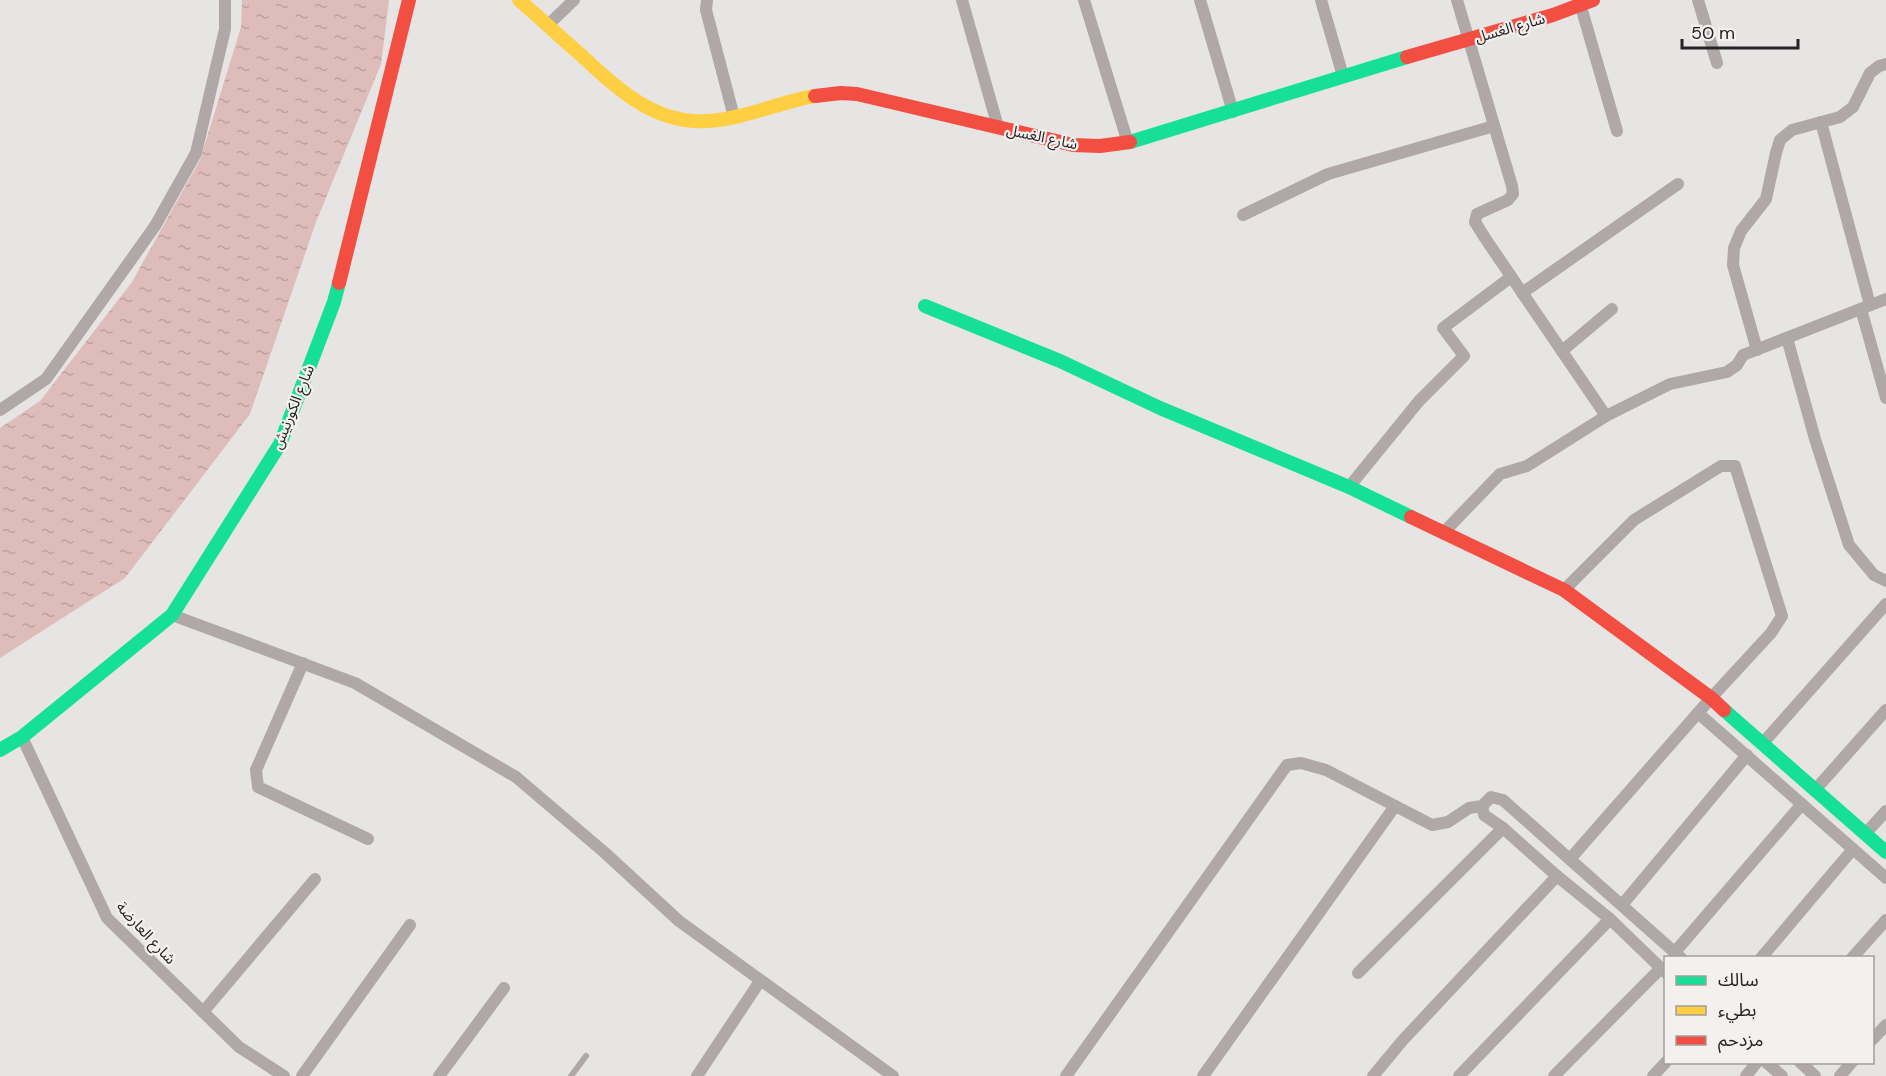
<svg xmlns="http://www.w3.org/2000/svg" width="1886" height="1076" viewBox="0 0 1886 1076" font-family="'DM Sans','Noto Sans Arabic',sans-serif">
	<style>
		.water { fill: url(#water-ripples) }
		.lines { fill: none; stroke-linecap: round; stroke-linejoin: round }
		.lane { stroke: #b0a8a8; stroke-width: 6 }
		.street { stroke: #b0a8a8; stroke-width: 12 }
		.fast { stroke: #16e098; stroke-width: 14 }
		.slow { stroke: #ffcf43; stroke-width: 14 }
		.jam { stroke: #f24e42; stroke-width: 14 }
		.labels { text-anchor: middle; dominant-baseline: central; stroke-width: 4.5; stroke-linejoin: round; paint-order: stroke }
		.street-label { font-size: 15px; fill: #252323; stroke: #f5f0f0 }
	</style>
	<defs>
		<pattern id="water-ripples" width="26" height="14" patternUnits="userSpaceOnUse" patternTransform="scale(1.5)"><rect width="26" height="14" fill="#debcb9"/><path d="M2 4q2-2 4 0t4 0M15 11q2-2 4 0t4 0" fill="none" stroke="#bea19f"/></pattern>
	</defs>
	<rect width="100%" height="100%" fill="#e7e4e4"/>
	<path class="water" d="M242 0H389L381 64 316 222 250 414 125 578 0 658V428L40 401 132 282 200 160 241 27Z"/>
	<g class="lines">
		<path class="lane" d="M571 1076 586 1056"/>
		<g class="street">
			<path d="M707 0 706 10 734 117"/>
			<path d="M962 0 998 127"/>
			<path d="M1084 0 1128 143"/>
			<path d="M1200 0 1233 112"/>
			<path d="M1321 0 1343 76"/>
			<path d="M1457 0 1512 186 1513 194 1508 200 1477 214 1475 222 1485 238 1606 416"/>
			<path d="M1579 0 1617 131"/>
			<path d="M1698 0 1717 63"/>
			<path d="M548 25 574 0"/>
			<path d="M1821 122 1870 305"/>
			<path d="M1243 215 1328 174 1494 126"/>
			<path d="M1522 293 1678 184"/>
			<path d="M1861 309 1886 398"/>
			<path d="M1787 338 1815 439 1849 545 1874 575 1886 581"/>
			<path d="M1757 350 1733 265 1734 248 1741 231 1766 199 1776 153 1780 140 1792 130 1840 117 1853 107 1870 73 1879 66 1886 64"/>
			<path d="M1562 351 1612 309"/>
			<path d="M0 410 46 379 155 226 196 153 225 29V0"/>
			<path d="M1349 487 1419 401 1464 356 1443 328 1511 277"/>
			<path d="M1444 532 1500 474 1527 466 1606 416 1670 384 1727 372 1737 365 1743 355 1886 299"/>
			<path d="M1564 590 1634 520 1721 466H1735L1782 616 1771 633 1711 698 1570 859"/>
			<path d="M172 615 355 683 516 777 604 852 679 921 893 1076"/>
			<path d="M303 663 256 770 258 787 368 839"/>
			<path d="M1698 713 1886 878"/>
			<path d="M22 737 107 918 239 1047 284 1076"/>
			<path d="M1762 744 1886 604"/>
			<path d="M1815 790 1886 710"/>
			<path d="M1482 806 1484 815 1503 828 1557 876 1610 919 1666 973"/>
			<path d="M1865 834 1886 811"/>
			<path d="M1622 905 1747 755"/>
			<path d="M1675 952 1802 804"/>
			<path d="M1761 958 1853 849"/>
			<path d="M1852 958 1886 920"/>
			<path d="M1358 973 1503 828"/>
			<path d="M203 1012 315 879"/>
			<path d="M1872 1040 1886 1025"/>
			<path d="M1766 1062 1782 1076"/>
			<path d="M1800 1062 1815 1076"/>
			<path d="M302 1076 410 925"/>
			<path d="M439 1076 504 988"/>
			<path d="M697 1076 760 981"/>
			<path d="M1066 1076 1287 765 1301 763 1326 770 1432 825 1448 822 1469 808 1482 806 1491 797 1503 800 1681 958"/>
			<path d="M1203 1076 1395 806"/>
			<path d="M1373 1076 1403 1040 1557 876"/>
			<path d="M1459 1076 1610 919"/>
			<path d="M1554 1076 1661 968"/>
			<path d="M1653 1076 1666 1062"/>
			<path d="M1746 1076 1757 1062"/>
			<path d="M1840 1076 1852 1062"/>
		</g>
		<g class="fast">
			<path d="M1130 142 1407 57"/>
			<path d="M925 306 1060 361 1160 408 1349 487 1411 517"/>
			<path d="M1724 710 1886 852"/>
			<path d="M0 750 22 737 172 615 280 444 334 302 339 283"/>
		</g>
		<path class="slow" d="M519 0C540 18 560 37 581 55 618 89 654 124 707 121 744 119 779 102 815 96"/>
		<g class="jam">
			<path d="M1407 57 1553 15 1593 0"/>
			<path d="M815 96 841 93 857 94 1073 145 1100 146 1130 142"/>
			<path d="M339 283 409 0"/>
			<path d="M1411 517 1564 590 1711 698 1724 710"/>
		</g>
	</g>
	<g class="labels">
		<g class="street-label">
			<text transform="translate(1510 28) rotate(-16)">شارع الغسل</text>
			<text transform="translate(1042 137) rotate(12)">شارع الغسل</text>
			<text transform="translate(293 407) rotate(-68)">شارع الكورنيش</text>
			<text transform="translate(146 933) rotate(47)">شارع العارضة</text>
		</g>
	</g>
	<rect x="1664" y="956" width="210" height="108" fill="#f5f0f0" stroke="#a29e9e" stroke-width="1.5"/>
	<rect x="1676" y="976" width="30" height="9" fill="#16e098" stroke="#a29e9e" stroke-width="1.5"/>
	<text x="1718" y="986" font-size="18" fill="#252323">سالك</text>
	<rect x="1676" y="1006" width="30" height="9" fill="#ffcf43" stroke="#a29e9e" stroke-width="1.5"/>
	<text x="1718" y="1016" font-size="18" fill="#252323">بطيء</text>
	<rect x="1676" y="1036" width="30" height="9" fill="#f24e42" stroke="#a29e9e" stroke-width="1.5"/>
	<text x="1718" y="1046" font-size="18" fill="#252323">مزدحم</text>
	<path d="M1682 39v9h116v-9" fill="none" stroke="#252323" stroke-width="3"/>
	<text x="1691" y="39" font-size="18" fill="#252323" stroke="#f5f0f0" stroke-width="4.5" paint-order="stroke">50 m</text>
</svg>
